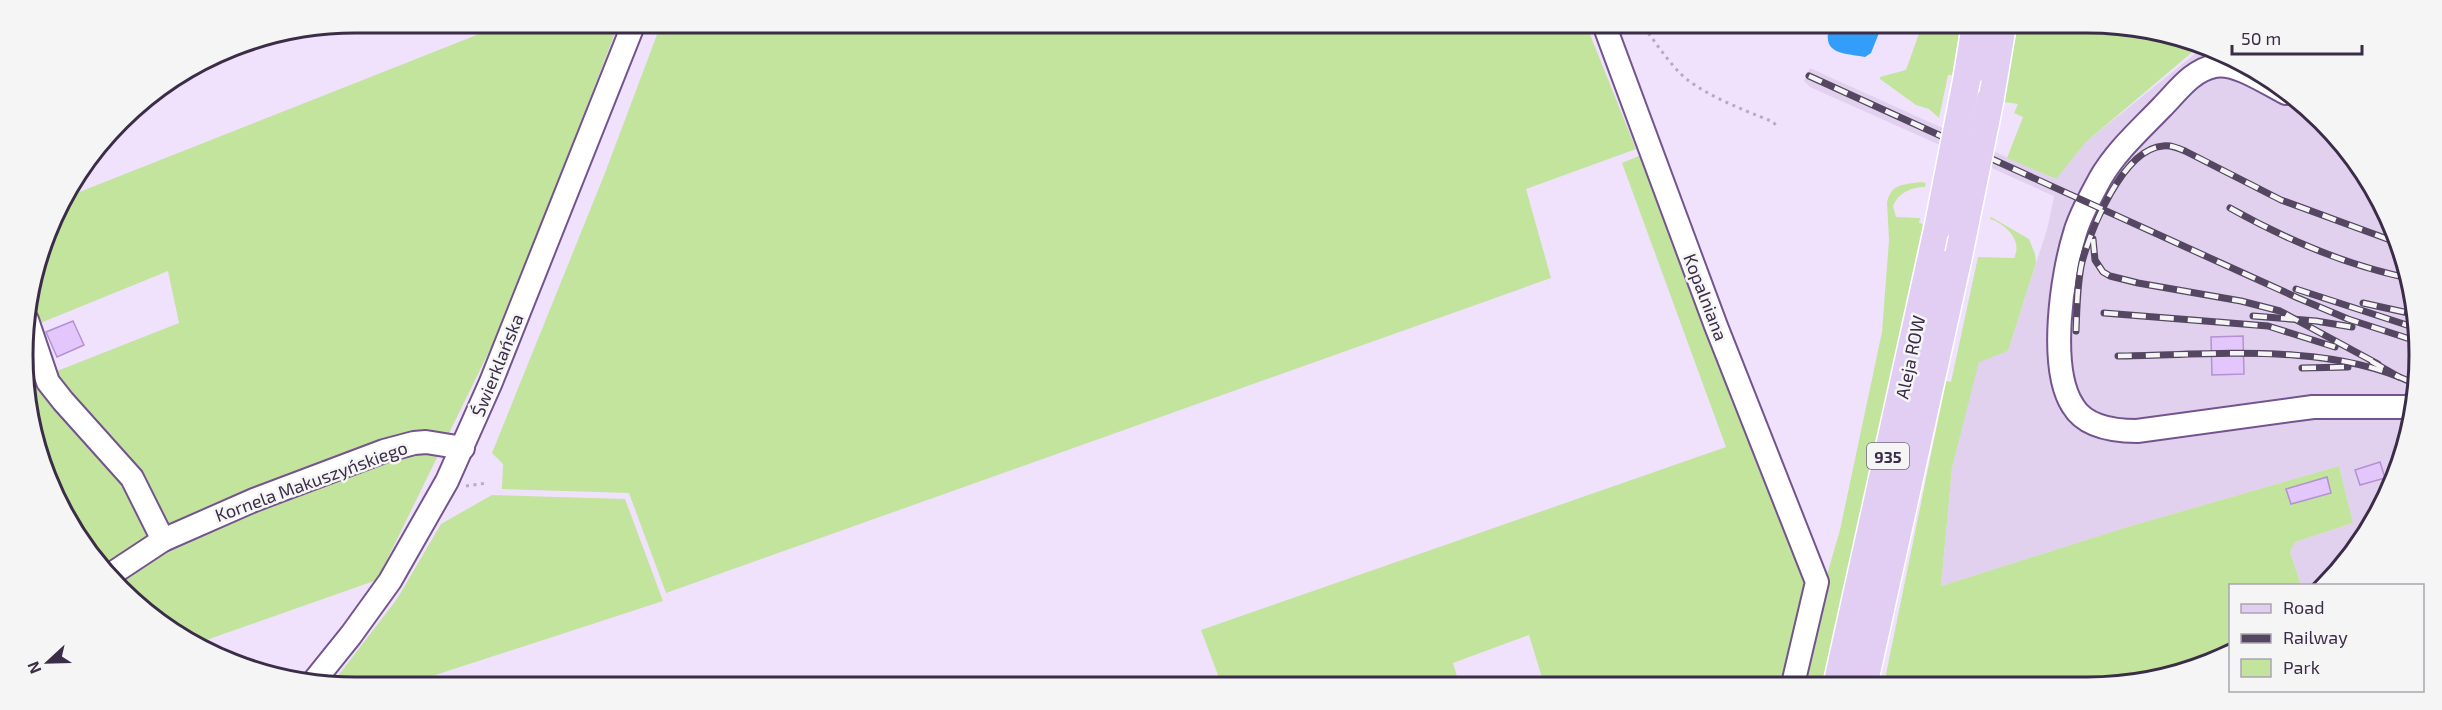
<svg xmlns="http://www.w3.org/2000/svg" width="2442" height="710" viewBox="0 0 2442 710" font-family="'Exo 2',sans-serif">
	<style>
		.built { fill: #e1d1ef }
		.green { fill: #c2e49c; fill-rule: evenodd }
		.water { fill: #329ef9 }
		.building { fill: #e3c7fc; stroke: #b491d1; stroke-width: 1.5 }
		.lines { fill: none; stroke-linecap: round; stroke-linejoin: round }
		.minor-casing { stroke: #74548f; stroke-width: 26 }
		.major-casing { stroke: #fff; stroke-width: 30 }
		.path { stroke: #b8aac5; stroke-width: 3; stroke-dasharray: 3 4.5; stroke-linecap: butt }
		.minor { stroke: #fff; stroke-width: 22 }
		.major { stroke: #e1cef2; stroke-width: 27 }
		.rail-casing { stroke: #554761; stroke-width: 7 }
		.rail { stroke: #f5f5f5; stroke-width: 4.5; stroke-dasharray: 14; stroke-linecap: butt }
		.major-bridge-casing { stroke: #fff; stroke-width: 30; stroke-linecap: butt }
		.major-bridge { stroke: #e1cef2; stroke-width: 27 }
		.labels { text-anchor: middle; dominant-baseline: central; stroke-width: 5; stroke-linejoin: round; paint-order: stroke }
		.shield { fill: #f5f5f5; stroke: #73697b; stroke-width: 1.5 }
		.shield-label { font-size: 16px; font-weight: bold; fill: #3b2d47 }
		.street-label { font-size: 18px; fill: #3b2d47; stroke: #f5f5f5 }
		.rim { fill: none; stroke: #3b2d47; stroke-width: 3 }
	</style>
	<rect width="100%" height="100%" fill="#f0e2fd"/>
	<path class="built" d="M2201 49 2271 78 2363 170 2413 290V420L2375 521 2322 585H2298L2300 582 2290 552 2295 542 2353 523 2339 466 2124 528 1941 586 1952 468 1979 361 2008 351 2048 226 2054 196 1810 87 1804 81 1810 68 2055 179 2086 142Z"/>
	<g class="green">
		<path d="M507 23H619L503 323 377 580 198 643 171 632 91 557 34 441 23 333 57 208 64 198ZM168 271 179 323 52 373 33 326Z"/>
		<path d="M661 24 1587 27 1636 149 1526 189 1551 278 666 593 629 493 502 489 503 464 492 453 605 173Z"/>
		<path d="M1921 28H1960L1952 75H1948L1939 118 1929 109 1916 105 1880 79V77L1906 70Z"/>
		<path d="M2017 28 2152 29 2197 48 2086 142 2056 179 2007 158 2023 117 2014 113 2018 104 2004 102Z"/>
		<path d="M1646 153 1811 583 1788 684H1544L1529 635 1453 663 1459 683H1221L1201 630 1726 447 1622 163Z"/>
		<path d="M1920 182 1926 183 1925 187C1911 187 1898 193 1893 206L1896 217 1920 218 1919 223 1923 224 1824 684H1799L1820 599 1840 530 1882 332 1889 240 1887 202C1892 183 1903 185 1920 182Z"/>
		<path d="M1991 217 2029 239 2035 254 2036 263 2008 351 1979 362 1952 468 1941 586 2124 528 2339 466 2353 523 2295 542 2290 552 2300 582 2298 585 2230 586V654L2130 685 1884 684 1946 381 1951 382 1978 257 2014 258C2023 241 2006 224 1990 219Z"/>
		<path d="M492 495 625 499 663 601 417 681H334L397 599 441 524Z"/>
	</g>
	<path class="water" d="M1829 28H1881L1871 53 1865 57C1845 53 1822 55 1829 28Z"/>
	<g class="building">
		<path d="M73 321 84 345 57 357 46 332Z"/>
		<path d="M2243 336 2244 374 2212 375 2211 337Z"/>
		<path d="M2380 462 2385 478 2360 485 2355 470Z"/>
		<path d="M2327 477 2331 493 2291 504 2286 489Z"/>
	</g>
	<g class="lines">
		<defs>
			<g id="minor">
				<path d="M1605 27 1716 326 1817 582 1793 684"/>
				<path d="M2286 93C2266 83 2236 62 2215 66 2192 70 2177 92 2162 107 2140 130 2116 151 2100 179 2091 196 2080 215 2075 233 2062 274 2048 368 2073 406 2086 428 2115 431 2137 431L2313 407H2406L2413 405"/>
				<path d="M27 320 48 382 63 401 132 478 163 540"/>
				<path d="M110 575 163 540 254 500 384 451 414 443 426 442 463 448"/>
				<path d="M314 681 351 635 390 581 447 481 491 382 634 23"/>
			</g>
			<g id="major">
				<path d="M1967 78 1975 28"/>
				<path d="M1990 100 2002 28"/>
				<path d="M1837 684 1938 227"/>
				<path d="M1864 684 1959 254"/>
			</g>
		</defs>
		<use href="#minor" class="minor-casing"/>
		<use href="#major" class="major-casing"/>
		<g class="path">
			<path d="M1644 27C1655 42 1665 57 1678 71 1698 93 1744 110 1771 121L1779 127"/>
			<path d="M466 486 487 483"/>
		</g>
		<use href="#minor" class="minor"/>
		<use href="#major" class="major"/>
		<defs>
			<g id="rail">
				<path d="M1809 76 2298 298 2348 319 2413 340"/>
				<path d="M2230 208C2285 239 2346 265 2408 278"/>
				<path d="M2093 239 2095 260 2103 272 2110 276 2138 283 2241 301 2280 311 2378 364"/>
				<path d="M2296 289 2413 327"/>
				<path d="M2363 303 2413 314"/>
				<path d="M2104 313 2268 326 2335 347"/>
				<path d="M2253 316 2316 321 2352 327"/>
				<path d="M2076 331C2077 308 2077 284 2082 262 2091 229 2123 149 2163 146 2171 145 2178 148 2185 151L2281 200 2393 241"/>
				<path d="M2118 356C2211 355 2328 342 2413 383"/>
				<path d="M2371 361 2399 377"/>
				<path d="M2302 368 2348 367"/>
			</g>
		</defs>
		<use href="#rail" class="rail-casing"/>
		<use href="#rail" class="rail"/>
		<defs>
			<g id="major-bridge">
				<path d="M1938 227 1967 78"/>
				<path d="M1959 254 1990 100"/>
			</g>
		</defs>
		<use href="#major-bridge" class="major-bridge-casing"/>
		<use href="#major-bridge" class="major-bridge"/>
	</g>
	<g class="labels">
		<rect class="shield" x="1867" y="443" width="42" height="26" rx="4.5"/>
		<g class="shield-label">
			<text x="1888" y="456">935</text>
		</g>
		<g class="street-label">
			<text transform="translate(1706 297) rotate(69)">Kopalniana</text>
			<text transform="translate(1910 357) rotate(-78)">Aleja ROW</text>
			<text transform="translate(497 365) rotate(-68)">Świerklańska</text>
			<text transform="translate(311 481) rotate(-20)">Kornela Makuszyńskiego</text>
		</g>
	</g>
	<path d="M0 0H2442V710H0ZM355 33H2087A322 322 0 0 1 2409 355V355A322 322 0 0 1 2087 677H355A322 322 0 0 1 33 355V355A322 322 0 0 1 355 33Z" fill="#f5f5f5" fill-rule="evenodd"/>
	<path class="rim" d="M355 33H2087A322 322 0 0 1 2409 355V355A322 322 0 0 1 2087 677H355A322 322 0 0 1 33 355V355A322 322 0 0 1 355 33Z"/>
	<rect x="2229" y="584" width="195" height="108" fill="#f5f5f5" stroke="#aba5af" stroke-width="1.5"/>
	<rect x="2241" y="604" width="30" height="9" fill="#e1cef2" stroke="#aba5af" stroke-width="1.5"/>
	<text x="2283" y="614" font-size="18" fill="#3b2d47">Road</text>
	<rect x="2241" y="634" width="30" height="9" fill="#554761" stroke="#aba5af" stroke-width="1.5"/>
	<text x="2283" y="644" font-size="18" fill="#3b2d47">Railway</text>
	<rect x="2241" y="659" width="30" height="18" fill="#c2e49c" stroke="#aba5af" stroke-width="1.5"/>
	<text x="2283" y="674" font-size="18" fill="#3b2d47">Park</text>
	<g transform="translate(48 662) rotate(248)" stroke="#f5f5f5" stroke-width="4.5" paint-order="stroke">
	<path d="M0-4.5L10 22L0 15L-10 22Z" fill="#3b2d47"/>
	<text y="-9" font-size="16" font-weight="bold" text-anchor="middle" fill="#3b2d47">N</text>
	</g>
	<path d="M2232 45v9h130v-9" fill="none" stroke="#3b2d47" stroke-width="3"/>
	<text x="2241" y="45" font-size="18" fill="#3b2d47" stroke="#f5f5f5" stroke-width="4.5" paint-order="stroke">50 m</text>
</svg>
